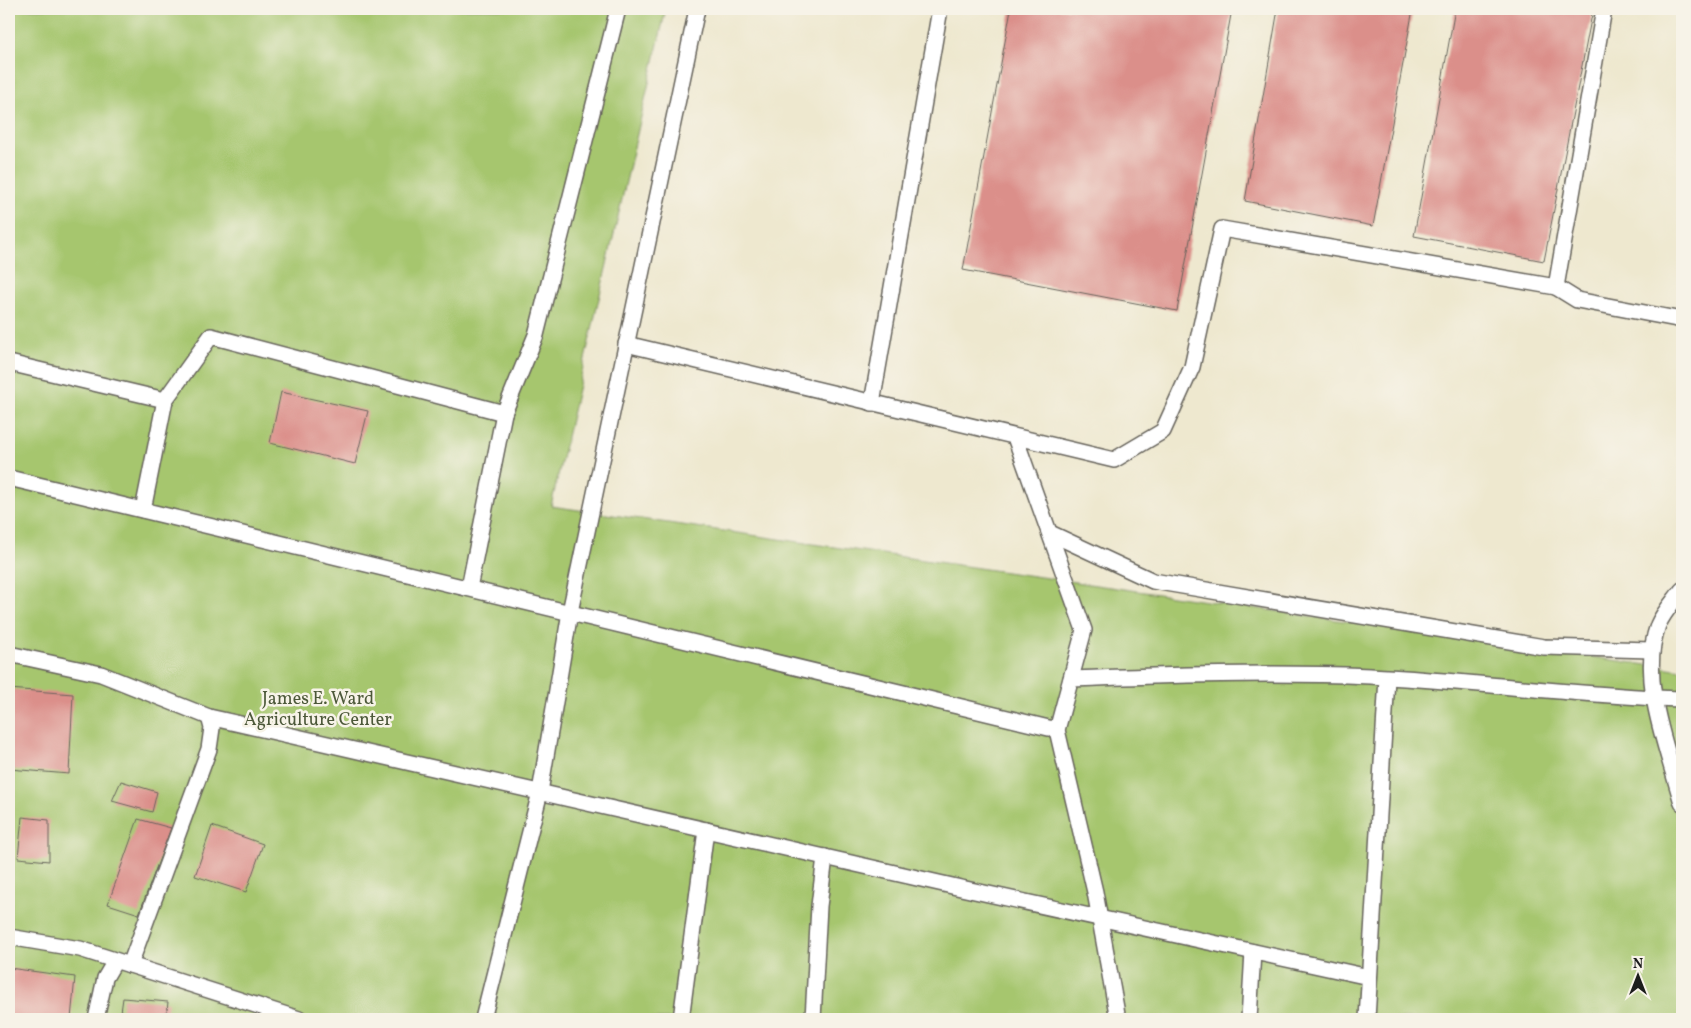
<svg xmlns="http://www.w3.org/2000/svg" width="1691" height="1028" viewBox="0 0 1691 1028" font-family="Vollkorn,serif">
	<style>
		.green { fill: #a6c66e; stroke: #617145 }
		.building { fill: #db8f8a }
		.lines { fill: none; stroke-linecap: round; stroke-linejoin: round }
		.lane-casing { stroke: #66635b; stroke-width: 18 }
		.lane { stroke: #fff; stroke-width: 15 }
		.labels { text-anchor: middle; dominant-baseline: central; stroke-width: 5; stroke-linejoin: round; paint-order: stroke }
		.park-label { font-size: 18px; fill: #4c5839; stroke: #f7f3e8 }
	</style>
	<rect width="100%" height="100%" fill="#f7f3e8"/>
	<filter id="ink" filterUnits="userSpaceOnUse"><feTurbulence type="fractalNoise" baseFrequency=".02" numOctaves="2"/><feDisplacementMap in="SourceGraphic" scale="10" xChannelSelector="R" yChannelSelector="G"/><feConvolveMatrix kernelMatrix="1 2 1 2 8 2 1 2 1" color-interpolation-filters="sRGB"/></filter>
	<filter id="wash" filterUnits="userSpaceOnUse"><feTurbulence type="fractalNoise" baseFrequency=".0096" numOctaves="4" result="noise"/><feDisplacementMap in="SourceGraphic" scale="20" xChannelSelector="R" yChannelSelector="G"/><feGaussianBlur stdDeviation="1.12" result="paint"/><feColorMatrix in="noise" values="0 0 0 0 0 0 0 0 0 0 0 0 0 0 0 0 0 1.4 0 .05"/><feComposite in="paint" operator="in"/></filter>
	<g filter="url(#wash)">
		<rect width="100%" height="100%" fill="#eee8cf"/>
		<path class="green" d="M9 9H666L551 506 1682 670V1019H9Z"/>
		<g id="blocks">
			<g class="building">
				<path d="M1011 9H1232L1177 311 963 270Z"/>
				<path d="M1278 9H1413L1373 226 1245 201Z"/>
				<path d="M1455 9H1593L1544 261 1414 236Z"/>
				<path d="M281 392 368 411 355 464 270 443Z"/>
				<path d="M9 689 73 694 69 774 9 769Z"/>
				<path d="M121 781 157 792 152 812 112 801Z"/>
				<path d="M22 817 49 820V861L18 858Z"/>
				<path d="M138 819 171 828 139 914 108 904Z"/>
				<path d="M212 826 263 844 246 892 195 876Z"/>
				<path d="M9 968 75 977 71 1019H9Z"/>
				<path d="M123 998 168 1002 166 1019H120Z"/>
			</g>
		</g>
	</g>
	<g filter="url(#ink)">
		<use href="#blocks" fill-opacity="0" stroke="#66635b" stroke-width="1"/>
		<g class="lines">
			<defs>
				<g id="lane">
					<path d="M1556 287 1577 300 1682 320"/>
					<path d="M626 344 1114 460 1163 431 1192 367 1222 229 1556 287 1604 9"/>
					<path d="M9 363 165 400 211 336 504 413 536 335 618 9"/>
					<path d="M872 403 940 9"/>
					<path d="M1015 437 1084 630 1057 730 1095 892 1118 1019"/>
					<path d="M9 478 1057 730"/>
					<path d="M143 510 165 400"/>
					<path d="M1050 533 1153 581 1544 647 1651 650"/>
					<path d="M469 588 504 413"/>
					<path d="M1682 590C1674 601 1663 613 1658 625 1638 680 1668 749 1682 803"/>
					<path d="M9 654 101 674 209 717 961 888 1369 977"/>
					<path d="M1071 679C1171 675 1270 672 1370 676 1474 681 1578 696 1682 699"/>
					<path d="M9 937 80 949 299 1019"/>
					<path d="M130 965 209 749 212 728 209 717"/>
					<path d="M96 1019 105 978 115 961"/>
					<path d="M483 1019 540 792 570 612 697 9"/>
					<path d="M681 1019 706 830"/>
					<path d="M813 1019 819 906 825 857"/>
					<path d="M1249 1019 1253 952"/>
					<path d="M1367 1019 1387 678"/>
				</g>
			</defs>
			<use href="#lane" class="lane-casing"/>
			<use href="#lane" class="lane"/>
		</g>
	</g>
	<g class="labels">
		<g class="park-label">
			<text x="318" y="699">James E. Ward<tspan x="318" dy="21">Agriculture Center</tspan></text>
		</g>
	</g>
	<rect width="1691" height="1028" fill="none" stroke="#f7f3e8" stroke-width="30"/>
	<g transform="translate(1638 976)" stroke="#f7f3e8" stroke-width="4" paint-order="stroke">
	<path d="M0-4L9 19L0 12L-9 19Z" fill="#1c1c1c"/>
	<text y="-8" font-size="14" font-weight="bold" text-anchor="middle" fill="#1c1c1c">N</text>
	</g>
</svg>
